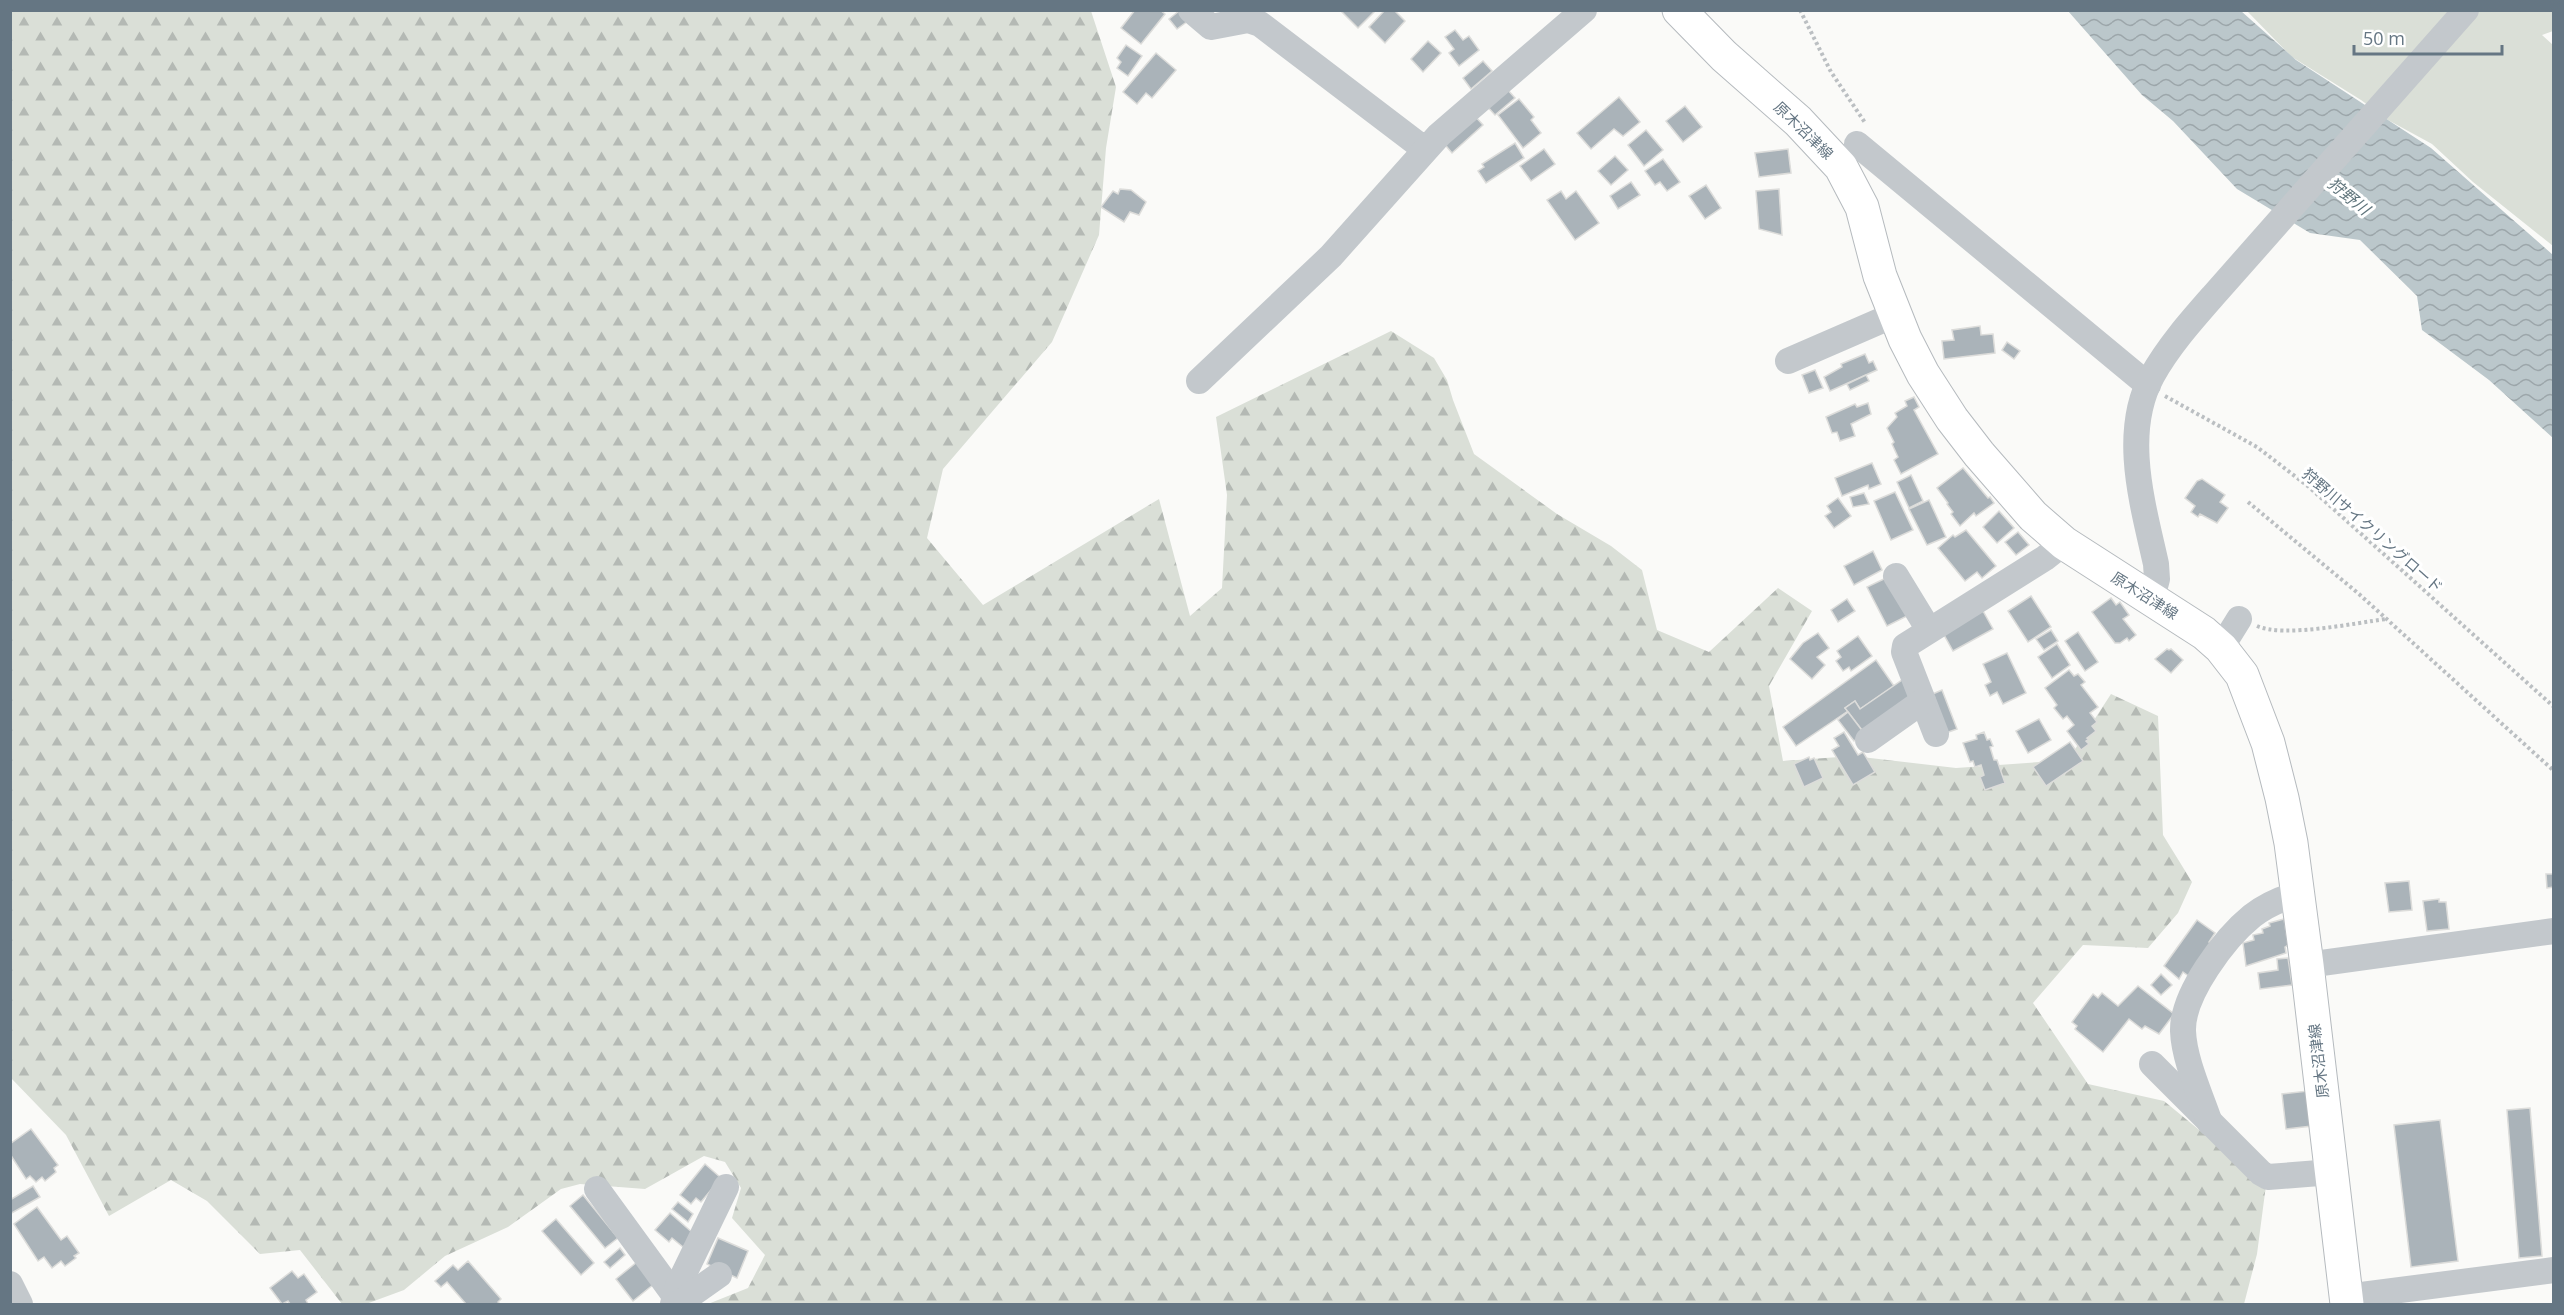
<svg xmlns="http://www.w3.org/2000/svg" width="2564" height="1315" viewBox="0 0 2564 1315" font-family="'Open Sans','Noto Sans JP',sans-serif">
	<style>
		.green { fill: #dadfd7 }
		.forest { fill: url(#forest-firs) }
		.water { fill: url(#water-waves) }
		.building { fill: #aab3b9; stroke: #dcdcda; stroke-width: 1.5 }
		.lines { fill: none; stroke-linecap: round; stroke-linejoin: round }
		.major-casing { stroke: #b5babe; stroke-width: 35 }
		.path { stroke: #bbbfc2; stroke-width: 4; stroke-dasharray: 3 3; stroke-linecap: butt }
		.minor { stroke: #c3c8cc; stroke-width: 26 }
		.major { stroke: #fff; stroke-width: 33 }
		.labels { text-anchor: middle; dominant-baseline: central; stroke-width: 6; stroke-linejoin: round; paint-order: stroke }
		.street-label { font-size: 15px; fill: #657683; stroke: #fff }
		.water-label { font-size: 16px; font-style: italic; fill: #60757c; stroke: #fff }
	</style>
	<defs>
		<pattern id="forest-firs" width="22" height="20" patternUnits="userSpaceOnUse" patternTransform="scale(1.5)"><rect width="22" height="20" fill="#dadfd7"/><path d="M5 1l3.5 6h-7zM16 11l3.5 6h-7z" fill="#b4b9b4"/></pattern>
		<pattern id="water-waves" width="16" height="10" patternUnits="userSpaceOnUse" patternTransform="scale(1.5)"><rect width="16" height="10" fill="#bbc7cb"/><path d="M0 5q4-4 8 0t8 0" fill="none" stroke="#9ca6aa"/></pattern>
	</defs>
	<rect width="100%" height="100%" fill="#fafaf8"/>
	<path class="green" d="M2247 11H2553V31L2542 35 2553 45V246L2473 182 2432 144 2388 120 2361 100 2292 57Z"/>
	<path class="forest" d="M10 11H1091L1116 87 1106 148 1099 235 1052 342 943 469 927 538 983 605 1159 499 1190 616 1222 588 1227 495 1216 417 1391 331 1434 358 1447 380 1453 400 1474 454 1557 514 1611 546 1642 570 1657 630 1709 652 1778 588 1812 611 1769 686 1783 761 1853 756 1956 768 2068 760 2111 694 2158 716 2163 835 2192 882 2178 913 2148 948 2083 945 2033 1003 2088 1084 2164 1101 2266 1185 2257 1254 2244 1304H708L748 1288 765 1255 732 1218 741 1188 725 1162 704 1156 645 1189 580 1184 561 1189 508 1227 445 1256 404 1290 366 1304H342L300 1250 260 1254 207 1201 171 1180 109 1216 66 1135 11 1078Z"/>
	<path class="water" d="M2068 11H2241L2296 60 2431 148 2553 255V438L2489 380 2422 330 2417 296 2360 240 2310 233 2237 189 2173 121 2142 95Z"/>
	<g class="building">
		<path d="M1135 10H1160L1165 14 1141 44 1121 28Z"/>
		<path d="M1340 10H1376L1358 28Z"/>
		<path d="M1385 10H1394L1405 21 1385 43 1369 27Z"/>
		<path d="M1179 11 1188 21 1177 29 1169 19Z"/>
		<path d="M1455 30 1463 40 1469 36 1479 50 1459 66 1449 53 1454 49 1445 37Z"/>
		<path d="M1428 41 1441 53 1423 72 1411 59Z"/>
		<path d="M1126 45 1142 56 1128 76 1117 68 1121 62 1117 58Z"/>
		<path d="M1156 53 1176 70 1152 98 1146 93 1137 104 1123 92Z"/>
		<path d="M1483 61 1492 71 1471 89 1463 78Z"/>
		<path d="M1506 88 1515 98 1495 115 1486 105Z"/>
		<path d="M1619 97 1640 122 1623 136 1614 129 1591 149 1577 133Z"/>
		<path d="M1519 99 1534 117 1531 120 1541 133 1523 148 1498 115Z"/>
		<path d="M1685 106 1702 127 1683 142 1666 121Z"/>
		<path d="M1473 114 1483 125 1452 153 1442 141Z"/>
		<path d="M1646 130 1663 150 1644 166 1628 145Z"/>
		<path d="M1515 143 1524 158 1486 183 1478 171 1484 167 1482 164Z"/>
		<path d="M1544 149 1555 164 1531 181 1520 166Z"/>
		<path d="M1788 149 1791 173 1759 177 1755 153Z"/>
		<path d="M1615 156 1628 170 1611 185 1598 171Z"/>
		<path d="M1663 159 1680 182 1667 191 1660 182 1655 185 1645 171Z"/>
		<path d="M1631 182 1640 195 1618 209 1610 196Z"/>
		<path d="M1706 185 1721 208 1705 219 1689 196Z"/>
		<path d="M1120 189 1131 190 1146 202 1139 215 1130 212 1124 222 1101 207 1113 191 1118 194Z"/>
		<path d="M1779 189 1782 235 1759 229 1756 191Z"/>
		<path d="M1561 191 1566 199 1576 191 1599 223 1575 240 1547 200Z"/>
		<path d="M1980 326 1981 335 1993 334 1995 353 1944 359 1942 341 1954 340 1952 330Z"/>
		<path d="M2007 342 2020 351 2014 359 2002 350Z"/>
		<path d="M1865 354 1869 363 1873 361 1877 370 1830 391 1824 377 1842 367 1841 364Z"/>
		<path d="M1815 370 1823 388 1809 393 1802 375Z"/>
		<path d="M1866 375 1869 381 1850 390 1847 384Z"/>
		<path d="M1914 397 1919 407 1914 410 1938 454 1901 474 1894 460 1898 457 1892 444 1894 442 1887 428 1897 417 1895 413 1907 406 1905 401Z"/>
		<path d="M1868 403 1871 414 1851 424 1855 436 1840 441 1837 432 1832 433 1826 417 1855 404 1857 407Z"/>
		<path d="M1872 463 1881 484 1869 489 1868 485 1842 496 1835 478Z"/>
		<path d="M1963 468 1988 498 1990 497 1994 503 1976 516 1974 513 1960 526 1951 514 1953 512 1947 504 1948 503 1937 488Z"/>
		<path d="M1911 475 1923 501 1909 508 1897 482Z"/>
		<path d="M2202 479 2225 495 2220 502 2228 508 2217 523 2200 514 2198 517 2191 512 2195 506 2185 498 2197 481Z"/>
		<path d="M1895 492 1913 530 1891 540 1874 501Z"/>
		<path d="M1864 493 1869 504 1853 507 1850 497Z"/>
		<path d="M1838 498 1851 516 1834 528 1825 516 1831 512 1827 506Z"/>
		<path d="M1929 500 1946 537 1927 545 1909 509Z"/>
		<path d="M1999 511 2014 528 1997 543 1983 527Z"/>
		<path d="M1966 530 1996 566 1982 578 1977 572 1965 581 1938 548 1953 535 1955 537Z"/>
		<path d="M2018 532 2029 545 2016 555 2005 542Z"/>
		<path d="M1873 551 1882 570 1854 585 1844 566Z"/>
		<path d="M1888 577 1907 616 1887 626 1867 587Z"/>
		<path d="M2031 596 2051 627 2028 642 2008 611Z"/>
		<path d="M2111 598 2116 605 2120 602 2129 615 2123 619 2136 635 2129 641 2127 638 2120 643H2115L2092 612Z"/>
		<path d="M1847 599 1855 611 1838 622 1831 610Z"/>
		<path d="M1983 611 1993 629 1953 651 1943 633Z"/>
		<path d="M2051 630 2058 641 2044 650 2036 639Z"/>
		<path d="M2078 632 2098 662 2085 671 2065 641Z"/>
		<path d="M1818 633 1829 648 1817 657 1825 665 1812 679 1790 659 1803 643Z"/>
		<path d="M1858 636 1872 656 1851 671 1849 667 1843 671 1836 661 1841 657 1837 651Z"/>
		<path d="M2057 644 2070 665 2052 678 2038 657Z"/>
		<path d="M2167 649 2169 650 2171 649 2183 660 2171 673 2155 659Z"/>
		<path d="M2007 653 2026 693 2003 704 1997 692 1990 696 1985 685 1991 682 1983 664Z"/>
		<path d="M1876 660 1894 686 1860 709 1855 701 1845 708 1848 711 1796 746 1783 727Z"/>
		<path d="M2069 670 2074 676 2078 674 2085 682 2081 685 2098 707 2090 713 2097 722 2092 726 2096 731 2087 738 2089 739 2086 741 2089 744 2081 750 2067 731 2074 725 2067 716 2063 719 2054 708 2057 705 2045 688Z"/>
		<path d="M1905 678 1913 699 1865 734 1845 708 1855 701 1860 709Z"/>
		<path d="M1942 690 1957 729 1943 734 1928 696Z"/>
		<path d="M1848 712 1864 733 1854 741 1838 720Z"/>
		<path d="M2039 719 2051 740 2028 753 2016 731Z"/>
		<path d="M1844 732 1858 755 1863 752 1875 772 1853 785 1832 750 1839 746 1834 738Z"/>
		<path d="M1984 732 1987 740 1990 739 1993 746 1990 747 1994 760H1997L2005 783 1985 790 1980 777 1984 775 1981 765 1975 767 1973 761 1970 762 1963 743 1977 739 1976 735Z"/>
		<path d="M2070 742 2083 761 2046 786 2033 767Z"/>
		<path d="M1809 757 1810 760 1814 758 1823 778 1804 787 1794 764Z"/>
		<path d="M2546 874H2554V887L2547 888Z"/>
		<path d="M2409 881 2412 910 2389 912 2385 883Z"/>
		<path d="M2439 899V902H2446L2449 929 2427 931 2423 901Z"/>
		<path d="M2284 919 2288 945 2285 947 2286 953 2246 966 2243 943 2254 940 2253 935 2263 933 2262 929 2270 926 2269 923Z"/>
		<path d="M2197 920 2215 933 2209 942 2212 944 2190 977 2183 972 2179 979 2164 966Z"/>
		<path d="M2288 958 2292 985 2260 989 2258 973 2278 970 2277 959Z"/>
		<path d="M2161 974 2172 985 2161 995 2151 985Z"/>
		<path d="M2138 986 2174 1014 2159 1034 2145 1026 2142 1029 2129 1019 2103 1052 2075 1029 2077 1026 2072 1022 2093 994 2098 998 2102 993 2118 1006Z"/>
		<path d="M2308 1091 2312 1126 2286 1129 2282 1094Z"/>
		<path d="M2530 1108 2542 1256 2519 1258 2507 1110Z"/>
		<path d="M2440 1120 2458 1261 2411 1267 2394 1125Z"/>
		<path d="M31 1129 58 1165 54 1168 56 1172 45 1181 42 1177 36 1182 30 1176 26 1179 10 1154V1144Z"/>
		<path d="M705 1164 721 1178 701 1202 696 1198 691 1204 680 1195Z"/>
		<path d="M33 1186 40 1197 10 1214V1200Z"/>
		<path d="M583 1195 618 1238 605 1248 570 1206Z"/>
		<path d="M678 1202 693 1214 688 1222 672 1209Z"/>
		<path d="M37 1207 61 1240 67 1236 79 1253 74 1256 76 1258 65 1266 61 1261 52 1268 44 1257 38 1261 14 1224Z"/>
		<path d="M670 1213 694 1234 683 1247 672 1238 669 1242 655 1230Z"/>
		<path d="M556 1219 594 1263 581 1275 542 1231Z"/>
		<path d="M718 1238 748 1251 737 1278 707 1264Z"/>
		<path d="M620 1248 625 1255 610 1268 604 1262Z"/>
		<path d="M468 1261 501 1299 498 1302 500 1304H466L447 1282 441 1287 435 1281 453 1265 458 1270Z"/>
		<path d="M637 1262 654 1284 633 1301 616 1279Z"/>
		<path d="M292 1271 298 1278 304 1274 317 1292 306 1300 308 1304H290L288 1301 282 1304 270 1288Z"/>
	</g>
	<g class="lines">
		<defs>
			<path id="major" d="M1679 10 1724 56 1798 121 1841 167 1862 207 1880 276 1905 339 1923 374 1952 419 1979 454 2033 516 2064 543 2204 633 2221 648 2242 675 2268 743 2282 798 2291 843 2307 965 2347 1304"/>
		</defs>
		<use href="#major" class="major-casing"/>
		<g class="path">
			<path d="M1800 10 1831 72 1866 124"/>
			<path d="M2165 396 2257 447 2309 487 2554 707"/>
			<path d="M2248 502 2359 594 2554 771"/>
			<path d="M2257 626C2284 638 2355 623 2386 619"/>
		</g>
		<g class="minor">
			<path d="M1191 10 1211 27 1248 20 1260 24 1419 145H1429"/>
			<path d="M1857 144 2148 385"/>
			<path d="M1788 361 1894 315"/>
			<path d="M1199 381 1331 256 1439 135 1584 10"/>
			<path d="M1896 576 1929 630"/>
			<path d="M2152 598 2157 579 2156 564C2143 505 2121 433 2152 376 2168 347 2191 321 2213 296L2466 10"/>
			<path d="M2221 648 2239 619"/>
			<path d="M1936 734 1904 652 1905 646 2045 558 2064 543"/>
			<path d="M1868 740 1923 701"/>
			<path d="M2307 965 2554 931"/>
			<path d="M2152 1064 2261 1173 2268 1177 2332 1172"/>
			<path d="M2210 1123C2201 1096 2184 1060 2183 1031 2182 994 2225 938 2252 916 2266 905 2280 899 2297 894"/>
			<path d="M597 1189 675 1296"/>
			<path d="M10 1284 20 1304"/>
			<path d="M2346 1297 2554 1270"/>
			<path d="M673 1304 678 1286 726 1187"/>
			<path d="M678 1304 719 1275"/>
		</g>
		<use href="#major" class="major"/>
	</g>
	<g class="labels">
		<g class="street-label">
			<text transform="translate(1804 130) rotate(44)">原木沼津線</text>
			<text transform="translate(2373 530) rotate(41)">狩野川サイクリングロード</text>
			<text transform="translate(2145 595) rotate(32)">原木沼津線</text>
			<text transform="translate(2318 1061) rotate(-97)">原木沼津線</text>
		</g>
		<g class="water-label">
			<text transform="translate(2349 196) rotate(39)">狩野川</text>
		</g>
	</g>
	<rect width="2564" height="1315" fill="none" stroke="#657683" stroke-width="24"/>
	<path d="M2354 45v9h148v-9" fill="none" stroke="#657683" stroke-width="3"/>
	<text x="2363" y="45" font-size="18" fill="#657683" stroke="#ffffff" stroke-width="4.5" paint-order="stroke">50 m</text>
</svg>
